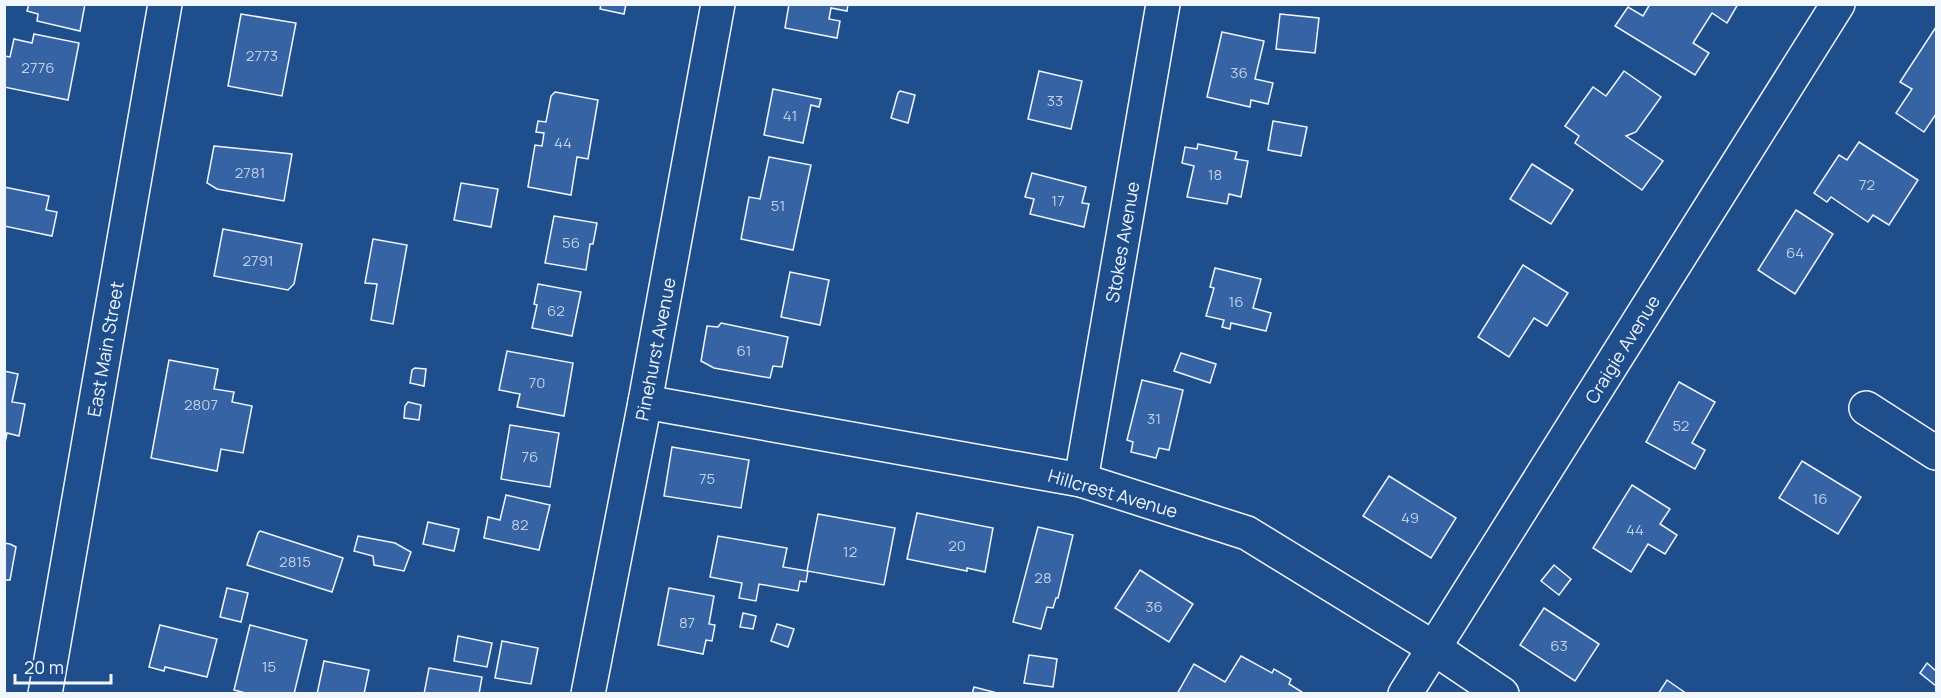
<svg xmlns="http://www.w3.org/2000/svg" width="1941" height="698" viewBox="0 0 1941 698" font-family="Manrope,sans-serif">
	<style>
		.building { fill: #3563a3; stroke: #f2f6ff; stroke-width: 1.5 }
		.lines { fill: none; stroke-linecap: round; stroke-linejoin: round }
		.minor-casing { stroke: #f2f6ff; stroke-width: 36 }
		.major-casing { stroke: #f2f6ff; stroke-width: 36 }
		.minor { stroke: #1f4e8c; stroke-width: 33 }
		.major { stroke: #1f4e8c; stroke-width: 33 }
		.labels { text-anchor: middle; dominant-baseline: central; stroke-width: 4.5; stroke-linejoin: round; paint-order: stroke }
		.number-label { font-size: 15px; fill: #c3d1e8 }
		.street-label { font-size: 18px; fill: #f2f6ff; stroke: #1f4e8c }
	</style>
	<rect width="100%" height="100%" fill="#1f4e8c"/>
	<g class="building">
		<path d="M29 4H85L80 31 37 21 38 14 27 11Z"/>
		<path d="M601 4H626L624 14 600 9Z"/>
		<path d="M789 4H848L847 11 831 8 829 19 840 21 837 38 785 28Z"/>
		<path d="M1650 4H1738L1727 23 1712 13 1693 43 1709 53 1695 75 1615 26 1628 7 1643 16Z"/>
		<path d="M241 14 296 23 282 96 228 86Z"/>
		<path d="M1280 14 1319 18 1315 53 1276 49Z"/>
		<path d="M1936 27V114L1924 132 1896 113 1912 89 1900 82Z"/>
		<path d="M1222 32 1264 41 1255 79 1273 83 1268 104 1251 100 1250 107 1207 97Z"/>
		<path d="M34 34 79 43 68 100 4 87V56L10 57 14 39 32 43Z"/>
		<path d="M1039 71 1082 81 1071 129 1028 119Z"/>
		<path d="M1624 71 1661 97 1636 132 1626 136 1663 161 1642 190 1575 143 1579 136 1565 126 1593 87 1606 96Z"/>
		<path d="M773 89 821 99 819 107 811 105 803 143 764 135Z"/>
		<path d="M900 91 915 95 908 123 891 118 898 93Z"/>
		<path d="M555 92 598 100 588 159 577 157 571 195 528 187 535 145 542 146 544 133 536 132 538 121 546 122 551 96Z"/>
		<path d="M1273 121 1307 127 1301 156 1268 150Z"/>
		<path d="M1859 142 1918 180 1889 225 1873 215 1868 222 1831 197 1827 202 1814 193 1839 155 1847 160Z"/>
		<path d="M1198 144 1237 152 1235 159 1248 161 1241 197 1229 194 1227 204 1187 197 1194 166 1182 163 1185 147 1197 149Z"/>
		<path d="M214 146 292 154 284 201 217 189 207 183Z"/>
		<path d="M769 157 811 165 793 250 741 239 749 197 760 199Z"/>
		<path d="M1532 164 1573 190 1551 224 1510 199Z"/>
		<path d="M1032 173 1086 187 1082 203 1089 204 1084 227 1030 214 1034 199 1025 197Z"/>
		<path d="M461 183 498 189 491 227 454 220Z"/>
		<path d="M4 187 49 196 46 210 57 212 52 236 4 226Z"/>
		<path d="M1796 210 1833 234 1795 294 1758 270Z"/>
		<path d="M554 216 597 223 593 244H590L586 270 545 263Z"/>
		<path d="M223 229 302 244 294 284 288 290 214 276Z"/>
		<path d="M373 239 407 245 393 324 371 320 377 284 365 283Z"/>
		<path d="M1523 265 1568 293 1547 326 1534 318 1509 357 1478 337Z"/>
		<path d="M1215 268 1261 279 1253 308 1271 313 1266 331 1231 323 1230 329 1222 327 1224 320 1206 316 1214 288 1210 287Z"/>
		<path d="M790 272 829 280 820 325 781 317Z"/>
		<path d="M538 284 581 292 572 336 532 328 537 305 534 304Z"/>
		<path d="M721 323 788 337 782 367 773 366 770 378 714 368 701 361 707 326 718 327Z"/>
		<path d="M507 351 573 363 564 416 517 407 520 394 499 390Z"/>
		<path d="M1181 353 1216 364 1210 383 1174 371Z"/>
		<path d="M169 360 218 369 214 389 234 392 232 402 252 406 243 453 221 449 217 471 151 458Z"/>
		<path d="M415 368 426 369 424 386 410 383 412 370Z"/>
		<path d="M4 371 18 374 12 402 25 404 19 436 7 433 4 448Z"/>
		<path d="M1142 380 1183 390 1169 450 1159 448 1156 458 1131 452 1133 442 1127 440Z"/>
		<path d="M1679 382 1715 402 1692 443 1705 450 1695 469 1646 442Z"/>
		<path d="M408 402 421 405 419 420 404 418 405 406Z"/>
		<path d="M510 425 559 433 550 487 501 479Z"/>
		<path d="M672 447 749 460 741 508 664 496Z"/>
		<path d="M1802 461 1861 497 1838 534 1779 498Z"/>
		<path d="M1389 476 1456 518 1431 558 1363 516Z"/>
		<path d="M1632 485 1670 509 1660 524 1677 535 1665 554 1648 544 1631 572 1593 548Z"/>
		<path d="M506 495 550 505 539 550 484 538 488 517 500 520Z"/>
		<path d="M917 513 993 528 985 572 967 568V571L907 559Z"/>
		<path d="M818 514 895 528 884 585 808 571 806 582 800 581 798 591 759 584 756 601 739 598 742 583 710 577 718 536 787 548 783 567 807 571Z"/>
		<path d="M428 522 459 529 454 551 423 544Z"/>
		<path d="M1038 527 1073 535 1058 598H1056L1053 608 1047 607 1041 629 1013 622Z"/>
		<path d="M260 531 343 558 332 592 247 565 258 533Z"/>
		<path d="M358 536 395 543 411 552 404 571 374 565 373 556 354 551Z"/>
		<path d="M4 543 10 544 16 547 10 580H4Z"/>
		<path d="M1554 565 1571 579 1559 595 1541 581Z"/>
		<path d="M1140 570 1193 604 1169 642 1115 608Z"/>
		<path d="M227 588 248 593 241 622 220 617Z"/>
		<path d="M669 588 714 596 709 624 715 625 712 641 706 640 703 654 658 645Z"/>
		<path d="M1544 608 1599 644 1575 681 1520 645Z"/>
		<path d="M743 613 756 616 753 629 740 627Z"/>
		<path d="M777 624 794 629 788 647 771 641Z"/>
		<path d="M160 625 217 639 207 677 165 667 164 671 149 667Z"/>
		<path d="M250 625 307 640 294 694H249L234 690Z"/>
		<path d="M458 636 492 643 487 667 454 661Z"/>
		<path d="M502 641 538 648 531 684 495 678Z"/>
		<path d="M1029 655 1057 659 1053 687 1024 683Z"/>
		<path d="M1241 656 1272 673 1274 669 1291 679 1289 684 1305 694H1177L1194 664 1225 682Z"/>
		<path d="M324 661 369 670 364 694H317Z"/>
		<path d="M1927 663 1936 671V686L1920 673Z"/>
		<path d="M429 668 482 677 479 694H424Z"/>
		<path d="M1667 680 1687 694H1658Z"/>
		<path d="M974 687 1001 694H972Z"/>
	</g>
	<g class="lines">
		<defs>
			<g id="minor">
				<path d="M645 402 1081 480 1247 533 1434 648 1502 694"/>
				<path d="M1866 408 1936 453"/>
				<path d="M1081 480 1163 4"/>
				<path d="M588 694 645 402 718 4"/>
				<path d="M1405 694 1838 4"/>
			</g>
			<path id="major" d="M45 694 165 4"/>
		</defs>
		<use href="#minor" class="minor-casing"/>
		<use href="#major" class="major-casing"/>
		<use href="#minor" class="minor"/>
		<use href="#major" class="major"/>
	</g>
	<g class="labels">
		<g class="number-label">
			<text x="262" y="55">2773</text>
			<text x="38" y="67">2776</text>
			<text x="1239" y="72">36</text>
			<text x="1055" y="100">33</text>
			<text x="790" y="115">41</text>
			<text x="563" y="142">44</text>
			<text x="250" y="172">2781</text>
			<text x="1215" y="174">18</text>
			<text x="1867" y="184">72</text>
			<text x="1058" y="200">17</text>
			<text x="778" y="205">51</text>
			<text x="571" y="242">56</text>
			<text x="1795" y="252">64</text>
			<text x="258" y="260">2791</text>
			<text x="1236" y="301">16</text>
			<text x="556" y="310">62</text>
			<text x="744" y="350">61</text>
			<text x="537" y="382">70</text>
			<text x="201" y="404">2807</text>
			<text x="1154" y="418">31</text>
			<text x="1681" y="425">52</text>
			<text x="530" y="456">76</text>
			<text x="707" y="478">75</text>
			<text x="1820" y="498">16</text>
			<text x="1410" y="517">49</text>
			<text x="520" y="524">82</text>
			<text x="1635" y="529">44</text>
			<text x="957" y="545">20</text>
			<text x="850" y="551">12</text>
			<text x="295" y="561">2815</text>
			<text x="1043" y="577">28</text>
			<text x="1154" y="606">36</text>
			<text x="687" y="622">87</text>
			<text x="1559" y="645">63</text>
			<text x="269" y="666">15</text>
		</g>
		<g class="street-label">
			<text transform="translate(1122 242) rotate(-80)">Stokes Avenue</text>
			<text transform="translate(105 349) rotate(-80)">East Main Street</text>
			<text transform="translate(655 349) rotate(-79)">Pinehurst Avenue</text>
			<text transform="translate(1622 349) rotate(-58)">Craigie Avenue</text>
			<text transform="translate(1113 493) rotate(16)">Hillcrest Avenue</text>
		</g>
	</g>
	<rect width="1941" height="698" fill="none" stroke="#f2f6ff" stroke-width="12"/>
	<path d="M15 674v9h96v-9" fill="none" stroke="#f2f6ff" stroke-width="3"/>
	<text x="24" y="674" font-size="18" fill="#f2f6ff" stroke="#1f4e8c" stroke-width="4.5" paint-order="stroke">20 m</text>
</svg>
